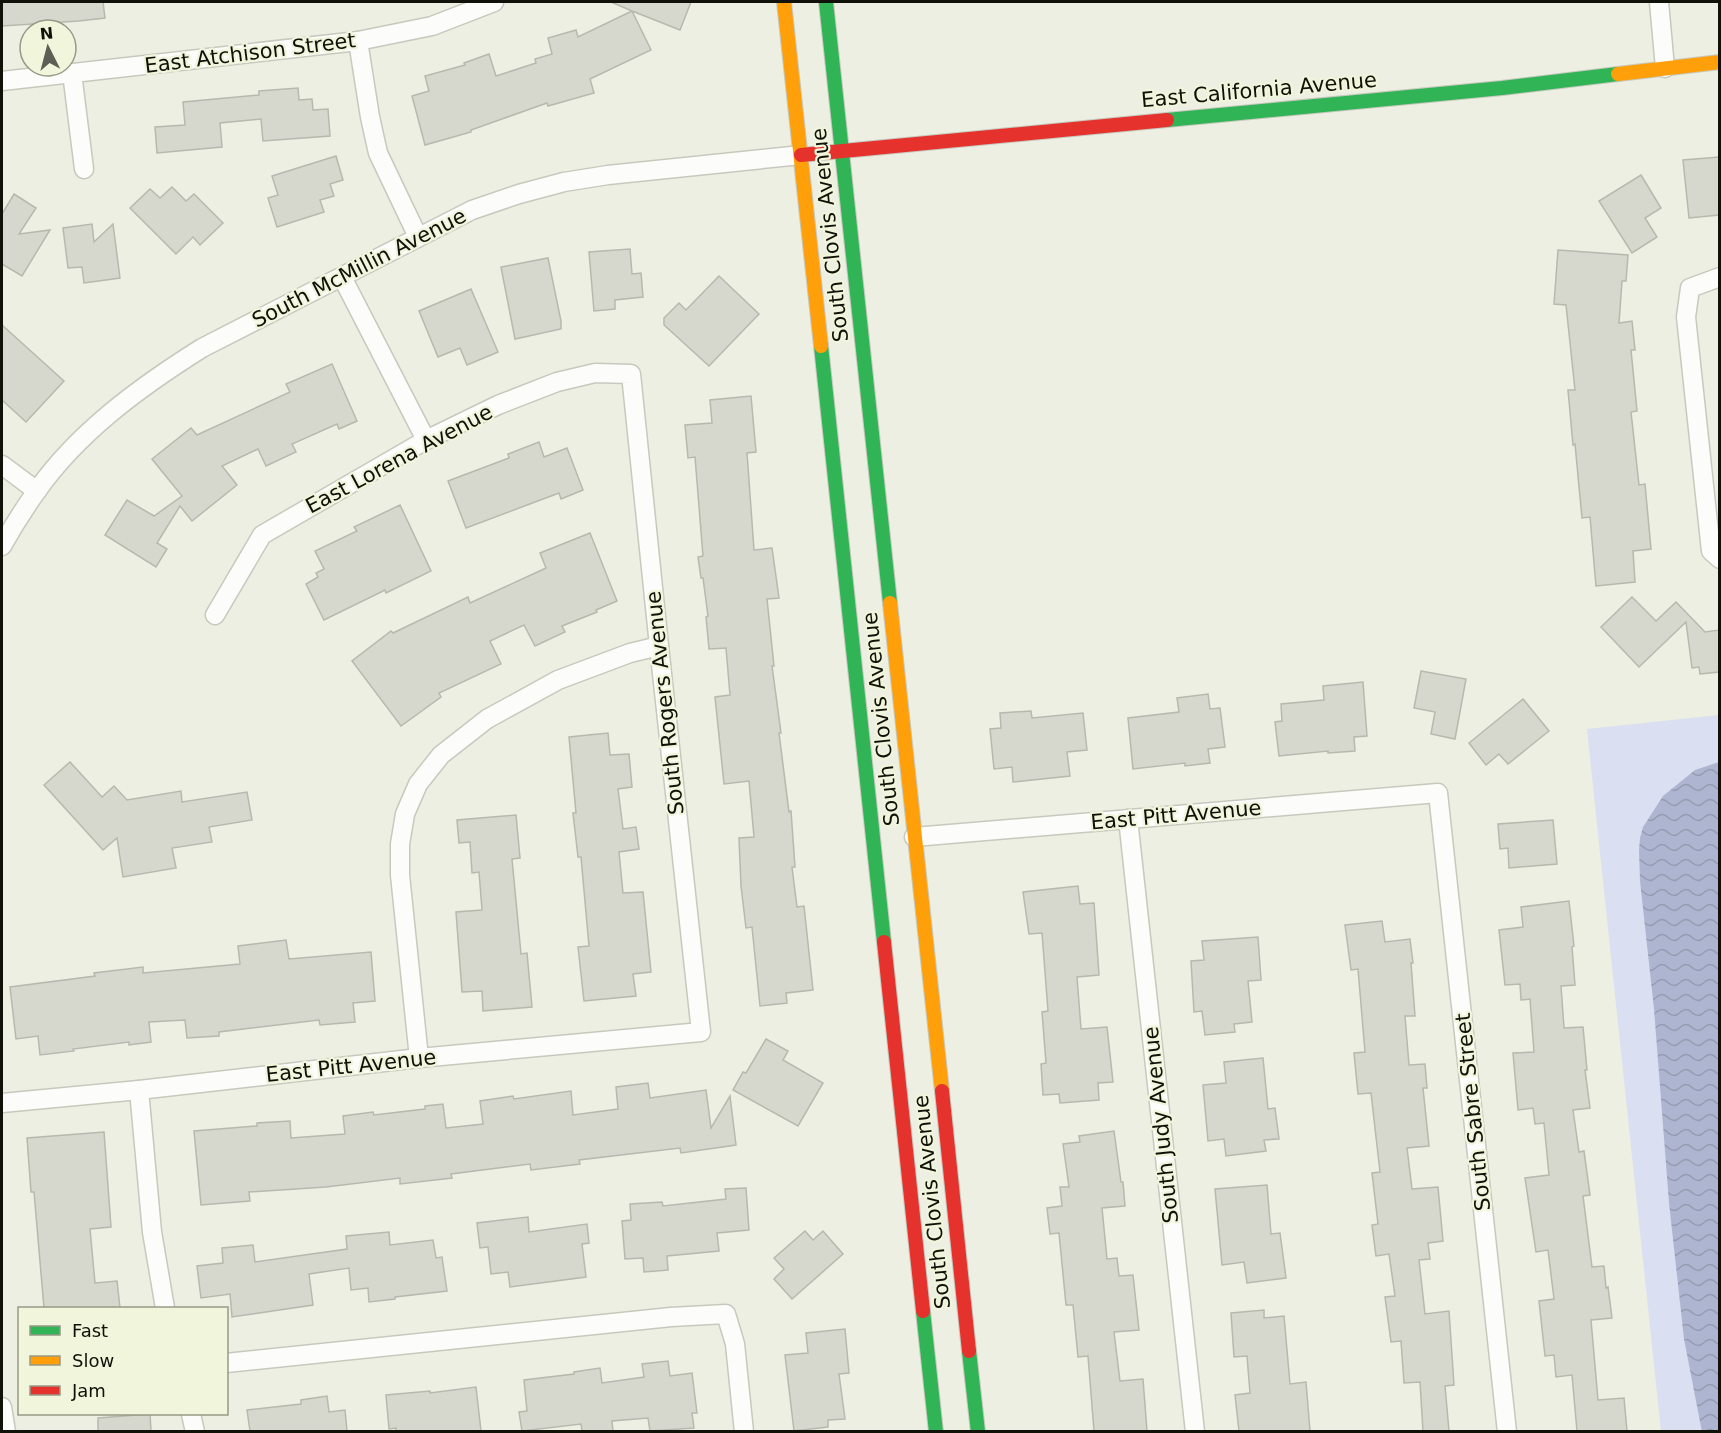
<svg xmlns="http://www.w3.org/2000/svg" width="1721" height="1433" viewBox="0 0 1721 1433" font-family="'DejaVu Sans',sans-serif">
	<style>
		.grass { fill: #dae0f1 }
		.water { fill: url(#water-waves) }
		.building { fill: #d6d8cd; stroke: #b6b9ae; stroke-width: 1.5 }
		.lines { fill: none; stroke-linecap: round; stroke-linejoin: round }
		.street-casing { stroke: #c7c9be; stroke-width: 21 }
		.fast-casing { stroke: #c7c9be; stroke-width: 16 }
		.slow-casing { stroke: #c7c9be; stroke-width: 16 }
		.jam-casing { stroke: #c7c9be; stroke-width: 16 }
		.street { stroke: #fcfdfa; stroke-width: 18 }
		.fast { stroke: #30b455; stroke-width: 14 }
		.slow { stroke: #ff9f0a; stroke-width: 14 }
		.jam { stroke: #e5322d; stroke-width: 14 }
		.labels { text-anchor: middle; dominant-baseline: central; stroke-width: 4.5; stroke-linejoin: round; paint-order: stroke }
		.street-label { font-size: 21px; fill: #101109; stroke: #f0f5db }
	</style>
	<defs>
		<pattern id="water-waves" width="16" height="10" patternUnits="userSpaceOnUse" patternTransform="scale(1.5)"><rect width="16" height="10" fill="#aeb5d0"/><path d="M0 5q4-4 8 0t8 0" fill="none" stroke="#959bb1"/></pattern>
	</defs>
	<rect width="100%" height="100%" fill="#ecefe1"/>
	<path class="grass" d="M1719 715V1431H1661L1587 729Z"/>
	<path class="water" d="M1719 762 1720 1431 1702 1432 1684 1339 1669 1203 1654 1009 1640 881 1639 850 1640 838 1643 827 1663 796 1695 770Z"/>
	<g class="building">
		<path d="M2 2H103L105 18 79 21 2 26Z"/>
		<path d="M611 2H691L680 30 632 11 651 50 590 79 594 93 548 106 547 103 471 130V132L425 145 412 96 429 91 425 76 465 65 464 63 489 54 496 76 536 63 535 59 552 54 548 38 576 30 578 37 632 11Z"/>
		<path d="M298 88 299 100 312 99 313 110 328 109 330 136 263 141 261 119 220 123 222 147 157 153 155 127 185 125 183 102 259 95V91Z"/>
		<path d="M336 156 343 180 330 184 334 196 320 200 324 212 277 227 268 198 278 195 272 176Z"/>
		<path d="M1719 157V215L1689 218 1683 160Z"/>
		<path d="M1641 175 1661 208 1645 218 1657 237 1632 253 1599 201Z"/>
		<path d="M172 187 186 201 194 194 223 223 200 245 193 237 176 254 130 208 150 189 160 198Z"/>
		<path d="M14 194 36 208 19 234 50 230 22 276 2 264V214Z"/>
		<path d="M92 224 94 242 113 224 120 278 84 283 82 267 68 268 63 228Z"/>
		<path d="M630 249 632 274 641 273 643 297 615 300V309L594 311 589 252Z"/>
		<path d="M1558 250 1628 255 1626 281H1622L1619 323 1632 321 1635 350H1631L1637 411 1631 412 1639 485 1645 484 1651 549 1633 551 1635 582 1596 586 1590 517 1582 518 1575 444 1573 445 1568 390H1575L1566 305 1554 304Z"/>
		<path d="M548 258 561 321V329L515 339 501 267Z"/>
		<path d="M719 276 759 314 709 366 664 325V318L679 303 686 310Z"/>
		<path d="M471 289 498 352 467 365 460 348 438 357 419 311Z"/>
		<path d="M2 325 64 381 26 422 2 400Z"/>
		<path d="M332 364 357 421 339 429 337 424 292 444 296 452 266 466 258 449 222 466 237 485 192 521 180 506 157 543 167 549 156 567 105 535 127 500 154 516 182 496 152 459 191 428 197 435 290 392 286 384Z"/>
		<path d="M751 396 756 452 747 453 754 550 772 548 779 598 767 599 774 666H772L781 733H779L789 812 791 811 795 867H792L797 907 804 906 813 990 786 993 787 1003 760 1006 752 927 746 928 741 886 739 838 754 837 749 781 724 784 715 697 730 695 726 648 709 649 706 617 708 616 703 578H701L698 557 703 556 695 457 688 458 685 425 712 423 710 400Z"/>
		<path d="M539 442 544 457 567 448 583 490 561 499 559 493 466 528 448 481 509 458 508 454Z"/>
		<path d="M400 505 431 571 386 593 385 590 324 620 306 584 318 577 316 573 324 569 315 551 357 531 354 527Z"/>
		<path d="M590 533 617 601 596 610 597 612 562 626 565 632 535 646 524 625 490 641 501 664 439 693 441 697 401 726 352 661 391 631 393 633 468 597 470 603 546 568 540 553Z"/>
		<path d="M1632 597 1656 621 1676 602 1705 632 1719 630V672L1700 674 1699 667 1692 668 1686 622 1639 667 1601 627Z"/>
		<path d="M1421 671 1466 679 1455 739 1431 734 1435 712 1414 708Z"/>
		<path d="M1363 682 1367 736 1354 737 1355 751 1328 753V751L1279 756 1275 722 1282 721 1281 704 1324 700 1323 686Z"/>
		<path d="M1208 694 1210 709 1220 708 1225 747 1208 749 1210 763 1185 766V763L1133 769 1128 718 1179 712 1177 698Z"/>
		<path d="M1523 699 1549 731 1508 764 1499 754 1486 765 1469 743Z"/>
		<path d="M1031 711 1032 718 1083 713 1087 750 1067 752 1070 776 1013 782 1012 767 994 769 990 729 1001 728 1000 713Z"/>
		<path d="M608 733 610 755 629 754 632 787 618 789 623 829 636 827 639 849 619 852 623 893 643 892 651 972 633 974 636 996 584 1001 578 947 589 946 581 857H578L573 813H576L569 737Z"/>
		<path d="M70 762 102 797 114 786 127 800 181 791 182 802 247 792 252 820 209 827 212 842 172 848 176 868 123 877 117 838 103 850 44 785Z"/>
		<path d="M516 815 520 858 512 859 521 954 527 953 532 1007 483 1011 482 991 462 992 456 912 482 910 479 872 472 873 470 842 459 843 457 820Z"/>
		<path d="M1553 820 1557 864 1509 868 1508 848 1500 849 1498 824Z"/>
		<path d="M1078 886 1080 904 1094 903 1099 975 1077 977 1081 1029 1107 1027 1113 1082 1098 1083 1099 1100 1060 1103 1059 1094 1043 1095 1041 1064 1046 1063 1042 1012 1048 1011 1042 933 1029 934 1023 892Z"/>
		<path d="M1569 901 1574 946 1572 947 1575 985 1561 986 1564 1028 1583 1027 1587 1070H1585L1590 1108 1573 1110 1579 1152 1584 1151 1590 1195 1583 1196 1592 1267 1604 1266 1606 1288 1608 1287 1612 1318 1591 1320 1598 1400 1624 1398 1627 1431H1577L1572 1375 1556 1377 1554 1355 1545 1356 1539 1301 1554 1299 1548 1250 1536 1252 1525 1178 1549 1175 1544 1123 1535 1124 1533 1108 1518 1110 1513 1053 1534 1052 1530 999 1521 1000 1520 984 1505 985 1499 930 1523 927 1521 907Z"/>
		<path d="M1382 921 1385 942 1410 939 1413 963H1411L1415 1016H1405L1409 1065 1425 1064 1427 1088H1423L1429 1146 1407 1148 1412 1189 1438 1187 1443 1241 1428 1243 1430 1259 1419 1260 1425 1314 1449 1311 1454 1385 1445 1386 1449 1431H1423L1420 1382 1404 1383 1401 1341 1391 1342 1385 1297 1395 1296 1389 1254 1376 1256 1372 1225 1378 1224 1372 1173 1380 1172 1371 1093 1358 1094 1354 1053 1365 1052 1358 969 1351 970 1345 925Z"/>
		<path d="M1258 937 1261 980 1248 981 1252 1022 1234 1024 1235 1032 1205 1035 1202 1011 1194 1012 1191 961 1204 960 1202 941Z"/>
		<path d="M286 940 289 959 371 952 375 1001 353 1003 355 1022 320 1025 319 1020 219 1032V1036L187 1038 185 1020 149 1022 151 1042 129 1045V1042L73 1049 74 1051 40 1055 38 1036 16 1039 10 987 95 976 94 973 143 967V973L240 964 238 946Z"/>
		<path d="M766 1039 788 1051 783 1060 823 1083 798 1126 733 1090 743 1072 746 1073Z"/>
		<path d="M1263 1058 1268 1109 1275 1108 1279 1139 1264 1140 1266 1151 1226 1156 1224 1139 1208 1141 1203 1085 1226 1083 1224 1062Z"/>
		<path d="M648 1083 650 1098 706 1090 711 1128 730 1096 736 1145 681 1153 680 1148 579 1160 580 1164 531 1170 530 1164 451 1174 452 1178 400 1184V1178L326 1187 249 1192 250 1201 201 1205 194 1131 257 1126V1123L290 1121 291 1138 345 1134 343 1116 373 1112 374 1115 425 1109V1106L443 1104 446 1128 483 1124 480 1101 513 1096 514 1099 571 1091 573 1115 618 1109 616 1087Z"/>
		<path d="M1114 1131 1121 1182H1123L1125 1206 1102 1208 1107 1259 1117 1258 1119 1276 1133 1275 1139 1330 1114 1332 1120 1381 1143 1379 1147 1431H1094L1088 1356 1078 1357 1073 1305H1066L1059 1233 1050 1234 1047 1208 1062 1206 1060 1187H1069L1063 1144 1080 1142 1079 1136Z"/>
		<path d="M104 1132 111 1227 90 1229 95 1283 117 1281 120 1308H44L34 1192H31L27 1138Z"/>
		<path d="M1267 1185 1271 1234 1280 1233 1286 1278 1247 1283 1244 1262 1222 1265 1215 1189Z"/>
		<path d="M746 1188 749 1230 717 1233 719 1251 667 1256 668 1270 644 1272 643 1258 625 1259 622 1221 631 1220 630 1204 662 1202 663 1206 726 1199 725 1189Z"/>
		<path d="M528 1217 529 1232 587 1224 589 1243 582 1244 586 1277 510 1287 508 1272 491 1274 488 1247 480 1248 477 1223Z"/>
		<path d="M805 1231 813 1240 823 1231 843 1254 792 1299 774 1279 784 1269 774 1258Z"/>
		<path d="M389 1232 390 1245 433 1240 436 1258 442 1257 447 1291 395 1297V1299L369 1302 368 1288 351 1290 349 1268 309 1274 313 1305 232 1317 230 1294 201 1298 197 1266 223 1263 222 1248 253 1245 255 1262 347 1249 346 1236Z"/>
		<path d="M1264 1310V1318L1284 1316 1290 1384 1306 1382 1310 1431H1239L1235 1395 1250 1393 1247 1356 1234 1357 1231 1313Z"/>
		<path d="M845 1329 849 1373 839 1374 845 1419 828 1420V1427L794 1431 785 1355 808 1353 806 1333Z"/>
		<path d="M668 1361 670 1376 692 1373 697 1413H692L694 1428 650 1431 648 1418 612 1421 613 1431H582L581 1424 522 1431 519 1412 527 1411 524 1380 574 1374V1372L600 1368 602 1383 644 1377 642 1364Z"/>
		<path d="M476 1387 481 1431H396V1428L389 1429 386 1395 430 1391V1393Z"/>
		<path d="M327 1396 329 1412 345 1410 347 1431H250L247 1410 301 1404V1400Z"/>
		<path d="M150 1414 151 1431H98V1418Z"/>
	</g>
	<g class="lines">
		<defs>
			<g id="street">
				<path d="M1659 2 1665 68"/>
				<path d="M358 41 370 117 378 153 418 237"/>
				<path d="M72 73 84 169"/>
				<path d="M2 81 358 41 432 26 494 2"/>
				<path d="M342 277 426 440"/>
				<path d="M1720 277 1690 288 1686 317 1711 551 1720 559"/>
				<path d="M2 465 37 491"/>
				<path d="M2 546C12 528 24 509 36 492 78 432 140 387 202 348L472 210 519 194 564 182 608 175 801 155"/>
				<path d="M1128 819 1195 1432"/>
				<path d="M914 837 1438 793 1507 1432"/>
				<path d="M419 1058 400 875V844L405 814 418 784 441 755 487 719 558 680 630 653 659 646"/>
				<path d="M139 1090 152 1232 165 1308"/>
				<path d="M2 1103 139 1090 419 1058 701 1032 659 646 631 374 595 373 557 382 498 405 426 440 262 535 215 615"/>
				<path d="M226 1363 671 1317 726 1314 735 1344 744 1432"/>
				<path d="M2 1407 6 1432"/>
				<path d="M191 1414 195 1432"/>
			</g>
			<g id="fast">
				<path d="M826 2 890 603"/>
				<path d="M1167 120 1502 88 1618 74"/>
				<path d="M821 346 884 942"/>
				<path d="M923 1311 936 1432"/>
				<path d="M969 1351 978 1432"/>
			</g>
			<g id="slow">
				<path d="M784 2 821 346"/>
				<path d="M1618 74 1720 62"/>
				<path d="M890 603 942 1091"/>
			</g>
			<g id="jam">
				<path d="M801 155 1167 120"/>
				<path d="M884 942 923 1311"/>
				<path d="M942 1091 969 1351"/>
			</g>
		</defs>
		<use href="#street" class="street-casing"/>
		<use href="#fast" class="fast-casing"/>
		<use href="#slow" class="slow-casing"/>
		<use href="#jam" class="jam-casing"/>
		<use href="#street" class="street"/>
		<use href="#fast" class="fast"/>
		<use href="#slow" class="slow"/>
		<use href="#jam" class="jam"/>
	</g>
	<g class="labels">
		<g class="street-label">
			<text transform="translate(250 53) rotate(-7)">East Atchison Street</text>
			<text transform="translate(1259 90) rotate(-5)">East California Avenue</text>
			<text transform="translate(830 235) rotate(-96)">South Clovis Avenue</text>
			<text transform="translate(359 268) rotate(-27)">South McMillin Avenue</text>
			<text transform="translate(399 459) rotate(-28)">East Lorena Avenue</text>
			<text transform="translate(665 703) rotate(-96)">South Rogers Avenue</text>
			<text transform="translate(881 719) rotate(-96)">South Clovis Avenue</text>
			<text transform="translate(1176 815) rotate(-5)">East Pitt Avenue</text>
			<text transform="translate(351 1066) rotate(-6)">East Pitt Avenue</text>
			<text transform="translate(1473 1112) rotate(-96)">South Sabre Street</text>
			<text transform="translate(1161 1125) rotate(-96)">South Judy Avenue</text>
			<text transform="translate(932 1202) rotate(-96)">South Clovis Avenue</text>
		</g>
	</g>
	<rect width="1721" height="1433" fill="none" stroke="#101109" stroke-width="6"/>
	<rect x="18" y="1307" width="210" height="108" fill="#f0f5db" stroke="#969a87" stroke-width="1.5"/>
	<rect x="30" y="1326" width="30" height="9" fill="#30b455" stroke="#969a87" stroke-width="1.5"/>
	<text x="72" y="1337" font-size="18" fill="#101109">Fast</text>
	<rect x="30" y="1356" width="30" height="9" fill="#ff9f0a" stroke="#969a87" stroke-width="1.5"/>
	<text x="72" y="1367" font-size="18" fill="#101109">Slow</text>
	<rect x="30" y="1386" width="30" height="9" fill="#e5322d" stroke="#969a87" stroke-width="1.5"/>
	<text x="72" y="1397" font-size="18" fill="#101109">Jam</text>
	<g transform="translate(48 48) rotate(354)"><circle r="28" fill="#f0f5db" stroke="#969a87" stroke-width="1.5"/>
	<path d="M0-4.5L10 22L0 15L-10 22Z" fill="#5d5f55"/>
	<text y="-9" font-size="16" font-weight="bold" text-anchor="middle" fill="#101109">N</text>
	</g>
</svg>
